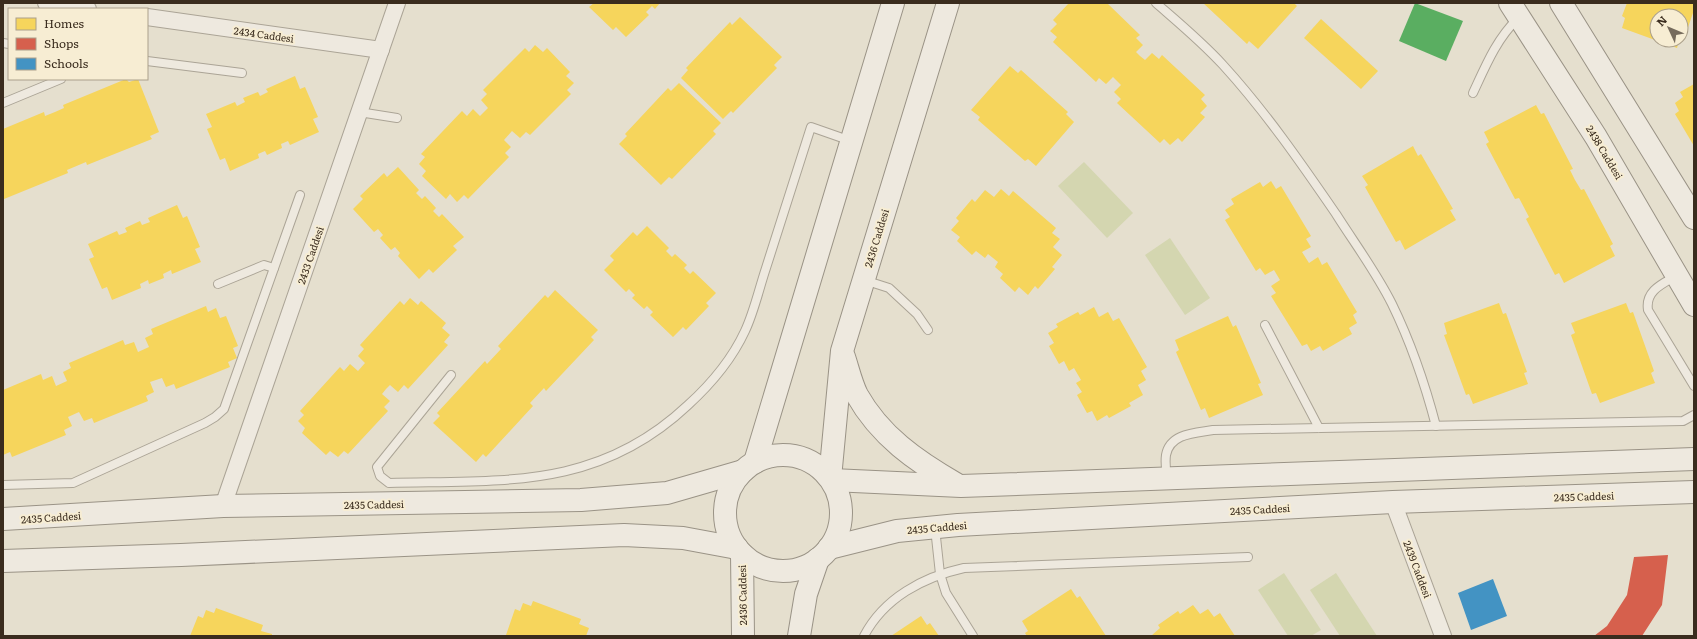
<svg xmlns="http://www.w3.org/2000/svg" width="1697" height="639" viewBox="0 0 1697 639" font-family="Literata,serif">
	<style>
		.green { fill: #d4d6b0 }
		.homes { fill: #f6d55c }
		.shops { fill: #d6604d }
		.schools { fill: #4393c3 }
		.public { fill: #5aae61 }
		.lines { fill: none; stroke-linecap: round; stroke-linejoin: round }
		.lane-casing { stroke: #aba496; stroke-width: 10 }
		.street-casing { stroke: #aba496; stroke-width: 18 }
		.secondary-casing { stroke: #9a9386; stroke-width: 24 }
		.lane { stroke: #eee9df; stroke-width: 8 }
		.street { stroke: #eee9df; stroke-width: 16 }
		.secondary { stroke: #eee9df; stroke-width: 22 }
		.labels { text-anchor: middle; dominant-baseline: central; stroke-width: 4; stroke-linejoin: round; paint-order: stroke }
		.street-label { font-size: 10px; fill: #3a2c1e; stroke: #f7edd3 }
	</style>
	<rect width="100%" height="100%" fill="#e5dfce"/>
	<g class="green">
		<path d="M1084 162 1133 213 1107 238 1058 186Z"/>
		<path d="M1170 238 1210 298 1185 315 1145 255Z"/>
		<path d="M1284 573 1321 630 1311 636H1288L1258 590Z"/>
		<path d="M1336 573 1377 636H1340L1310 590Z"/>
	</g>
	<g class="homes">
		<path d="M594 3H660L655 9 652 6 646 12 649 15 626 37 616 27 613 30 589 7Z"/>
		<path d="M1069 3H1107L1140 35 1136 38 1143 45 1136 52 1140 56 1145 60 1152 53 1159 59 1162 55 1205 95 1201 99 1207 106 1200 113 1205 117 1182 142 1178 138 1170 145 1164 139 1160 143 1117 103 1121 99 1114 92 1121 85 1113 77 1106 84 1099 78 1096 82 1053 42 1057 37 1050 31 1057 24 1053 20Z"/>
		<path d="M1203 3H1294L1297 6 1258 49 1249 41 1247 44Z"/>
		<path d="M1627 3H1694V10L1684 39 1681 38V16H1657V40H1679L1677 48 1622 28 1625 18 1622 16Z"/>
		<path d="M740 17 782 57 774 65 777 68 733 113 731 111 723 119 681 78 688 70 686 68 730 22 732 25Z"/>
		<path d="M1321 19 1378 71 1361 89 1304 38Z"/>
		<path d="M535 45 543 52 547 48 570 72 566 76 574 83 567 90 571 94 530 135 526 132 520 138 512 131 504 140 511 147 505 153 509 157 468 199 464 195 457 202 450 194 446 199 422 176 426 171 419 164 425 157 421 154 462 111 467 116 473 109 480 116 488 108 481 100 487 94 483 90 525 48 529 52Z"/>
		<path d="M1010 66 1018 73 1021 70 1068 112 1066 114 1074 122 1036 166 1028 159 1025 161 978 120 980 117 971 110Z"/>
		<path d="M295 76 300 89 305 87 318 117 313 119 319 132 290 145 288 141 281 144 282 148 267 155 265 151 258 154 259 158 230 171 225 158 220 160 207 129 212 127 206 114 235 102 237 106 245 102 243 98 258 92 260 96 268 92 266 89Z"/>
		<path d="M126 79 129 82 138 79 159 132 150 136 152 139 87 165 86 162 67 170 68 173 4 199 3 129 44 112 45 116 55 112 64 108 63 105Z"/>
		<path d="M679 83 721 123 713 131 716 134 672 179 669 177 661 185 619 144 627 136 625 134 668 88 671 91Z"/>
		<path d="M1694 84V146L1675 114 1679 111 1675 103 1683 97 1680 92Z"/>
		<path d="M1536 105 1541 114 1544 113 1573 169 1570 170 1575 180 1581 190 1584 189 1613 244 1610 246 1615 256 1564 283 1559 273 1555 275 1526 219 1529 217 1519 198 1515 199 1486 144 1489 142 1484 132Z"/>
		<path d="M1413 146 1418 156 1421 154 1453 209 1450 210 1456 220 1405 250 1400 240 1396 242 1365 187 1368 185 1362 176Z"/>
		<path d="M398 167 419 190 416 193 422 199 425 196 436 208 433 211 439 217 442 214 464 237 453 246 457 250 433 273 429 269 419 279 398 256 400 253 395 247 391 250 380 238 383 235 378 229 374 232 353 209 363 199 360 196 384 173 387 177Z"/>
		<path d="M1271 181 1276 189 1281 186 1311 236 1306 239 1311 247 1302 252 1309 263 1318 257 1322 265 1327 262 1357 312 1353 315 1357 323 1349 328 1352 334 1323 351 1320 346 1311 351 1307 344 1302 346 1271 296 1276 293 1271 286 1280 280 1274 270 1265 275 1260 268 1256 271 1225 220 1230 217 1225 210 1234 204 1231 199 1260 182 1263 187Z"/>
		<path d="M1001 189 1009 196 1013 191 1056 228 1052 233 1060 239 1053 247 1062 255 1052 267 1055 269 1038 289 1035 286 1028 295 1019 287 1015 292 1000 278 1003 274 995 267 998 262 988 254 985 258 976 251 972 255 957 241 960 237 951 230 959 221 956 218 972 199 975 202 985 190 994 197Z"/>
		<path d="M177 205 183 218 187 216 200 247 195 249 201 262 172 274 171 270 163 274 164 278 149 284 148 280 140 284 141 288 112 300 107 287 102 289 89 259 94 257 88 244 117 231 119 235 127 232 125 228 140 221 142 225 150 222 148 218Z"/>
		<path d="M647 226 669 248 666 251 672 257 675 254 687 265 684 268 690 274 693 271 716 293 706 303 709 306 686 330 683 327 673 337 650 315 653 312 647 306 644 309 632 298 635 295 629 289 626 292 604 270 614 260 610 256 633 232 637 236Z"/>
		<path d="M555 290 598 330 591 337 594 340 546 391 544 388 530 403 533 406 486 457 483 454 476 462 433 423 440 416 437 413 485 361 487 364 501 349 498 346 545 295 548 298Z"/>
		<path d="M410 298 418 305 421 301 446 323 442 328 450 335 444 342 448 345 408 389 404 385 398 392 390 385 386 389 382 394 390 401 384 407 388 411 348 454 344 451 338 457 330 451 326 455 302 433 305 428 298 421 304 415 300 411 340 367 344 371 350 364 358 371 365 363 358 356 364 349 360 345 400 301 404 305Z"/>
		<path d="M1499 303 1503 314 1506 313 1527 372 1524 373 1528 384 1473 404 1469 394 1466 395 1444 335 1447 334 1444 323Z"/>
		<path d="M1626 303 1630 313 1633 312 1654 371 1651 373 1655 383 1600 403 1596 393 1592 394 1571 335 1575 333 1571 323Z"/>
		<path d="M206 306 208 312 216 308 220 318 226 316 238 346 233 348 237 358 228 362 230 367 176 389 174 384 166 387 162 378 150 382 154 392 146 396 148 401 94 423 92 418 84 421 79 412 68 417 72 426 64 430 66 435 12 457 10 452 3 455V390L41 374 43 380 52 376 56 386 67 381 63 372 71 368 69 363 123 340 125 345 134 342 138 352 149 347 145 338 153 334 151 329Z"/>
		<path d="M1094 307 1099 317 1108 312 1113 321 1119 318 1147 367 1141 371 1146 380 1138 385 1143 395 1129 403 1131 406 1109 418 1107 415 1097 421 1092 411 1087 413 1077 395 1082 392 1076 383 1081 380 1074 368 1069 371 1064 361 1059 364 1049 346 1054 343 1048 333 1058 327 1056 324 1078 312 1080 315Z"/>
		<path d="M1228 316 1233 327 1236 325 1261 383 1258 384 1263 395 1209 418 1205 408 1201 410 1176 352 1179 350 1175 340Z"/>
		<path d="M1071 589 1077 598 1080 596 1106 636H1027L1025 633 1028 631 1022 621Z"/>
		<path d="M533 601 581 619 579 624 589 628 586 636 506 635 515 609 520 611 523 603 531 606Z"/>
		<path d="M1193 605 1200 614 1208 609 1214 617 1220 613 1235 636H1151L1160 628 1158 625 1178 611 1180 614Z"/>
		<path d="M216 608 263 625 261 631 272 634V636H190L198 616 203 618 206 610 214 613Z"/>
		<path d="M921 616 927 625 930 623 939 636H891Z"/>
	</g>
	<path class="shops" d="M1668 555 1662 605 1642 636H1594L1607 626 1627 595 1634 557Z"/>
	<path class="schools" d="M1493 579 1507 616 1471 630 1458 593Z"/>
	<path class="public" d="M1415 3 1463 21 1446 61 1399 41Z"/>
	<g class="lines">
		<defs>
			<g id="lane">
				<path d="M1156 3C1179 23 1202 42 1223 65 1265 111 1301 163 1336 214 1355 244 1376 272 1392 304 1411 343 1425 384 1436 426"/>
				<path d="M3 43 9 44"/>
				<path d="M147 61 242 73"/>
				<path d="M1473 93C1486 65 1496 40 1518 18"/>
				<path d="M3 103 61 79"/>
				<path d="M359 112 397 118"/>
				<path d="M1676 276C1662 284 1645 291 1648 310L1694 386"/>
				<path d="M864 280 889 288 917 314 928 330"/>
				<path d="M218 284 264 265 274 268"/>
				<path d="M1265 325 1319 428"/>
				<path d="M451 375 377 467 380 476 389 483C503 480 598 490 688 405 710 385 732 359 745 331 754 312 759 289 766 268 781 221 796 174 811 127L851 141"/>
				<path d="M1167 478C1166 471 1165 462 1166 455 1170 433 1196 433 1213 430L1683 421 1694 415"/>
				<path d="M3 485 73 483 205 423 215 417 224 409 300 195"/>
				<path d="M935 528 940 574 946 593 973 636"/>
				<path d="M864 636C884 598 923 577 964 568L1248 557"/>
			</g>
			<g id="street">
				<path d="M46 3 88 9"/>
				<path d="M147 17 381 50"/>
				<path d="M1393 502 1443 636"/>
				<path d="M223 506 397 3"/>
			</g>
			<g id="secondary">
				<path d="M1510 3 1596 137 1694 305"/>
				<path d="M1561 3 1694 218"/>
				<path d="M844 357C848 369 851 383 857 395 880 436 916 461 956 484"/>
				<circle cx="783" cy="513" r="58"/>
				<path d="M755 462 893 3"/>
				<path d="M830 478 842 351 948 3"/>
				<path d="M832 480 961 486 1694 459"/>
				<path d="M3 519 223 506 581 500 667 493 743 471"/>
				<path d="M829 548 897 531 958 525 1393 502 1694 492"/>
				<path d="M742 554 743 636"/>
				<path d="M3 561 181 555 624 535 683 538 737 548"/>
				<path d="M799 636 806 594 818 559"/>
			</g>
		</defs>
		<use href="#lane" class="lane-casing"/>
		<use href="#street" class="street-casing"/>
		<use href="#secondary" class="secondary-casing"/>
		<use href="#lane" class="lane"/>
		<use href="#street" class="street"/>
		<use href="#secondary" class="secondary"/>
	</g>
	<g class="labels">
		<g class="street-label">
			<text transform="translate(264 34) rotate(8)">2434 Caddesi</text>
			<text transform="translate(1605 152) rotate(59)">2438 Caddesi</text>
			<text transform="translate(876 238) rotate(-73)">2436 Caddesi</text>
			<text transform="translate(310 255) rotate(-71)">2433 Caddesi</text>
			<text transform="translate(1584 496) rotate(-2)">2435 Caddesi</text>
			<text transform="translate(374 504) rotate(-1)">2435 Caddesi</text>
			<text transform="translate(1260 509) rotate(-3)">2435 Caddesi</text>
			<text transform="translate(51 517) rotate(-4)">2435 Caddesi</text>
			<text transform="translate(937 527) rotate(-5)">2435 Caddesi</text>
			<text transform="translate(1418 569) rotate(69)">2439 Caddesi</text>
			<text transform="translate(742 595) rotate(-91)">2436 Caddesi</text>
		</g>
	</g>
	<rect width="1697" height="639" fill="none" stroke="#3a2c1e" stroke-width="8"/>
	<rect x="8" y="8" width="140" height="72" fill="#f7edd3" stroke="#aba08b"/>
	<rect x="16" y="18" width="20" height="12" fill="#f6d55c" stroke="#aba08b"/>
	<text x="44" y="28" font-size="12" fill="#3a2c1e">Homes</text>
	<rect x="16" y="38" width="20" height="12" fill="#d6604d" stroke="#aba08b"/>
	<text x="44" y="48" font-size="12" fill="#3a2c1e">Shops</text>
	<rect x="16" y="58" width="20" height="12" fill="#4393c3" stroke="#aba08b"/>
	<text x="44" y="68" font-size="12" fill="#3a2c1e">Schools</text>
	<g transform="translate(1669 28) rotate(314)"><circle r="19" fill="#f7edd3" stroke="#aba08b"/>
	<path d="M0-3L7 15L0 10L-7 15Z" fill="#766b5c"/>
	<text y="-6" font-size="11" font-weight="bold" text-anchor="middle" fill="#3a2c1e">N</text>
	</g>
</svg>
